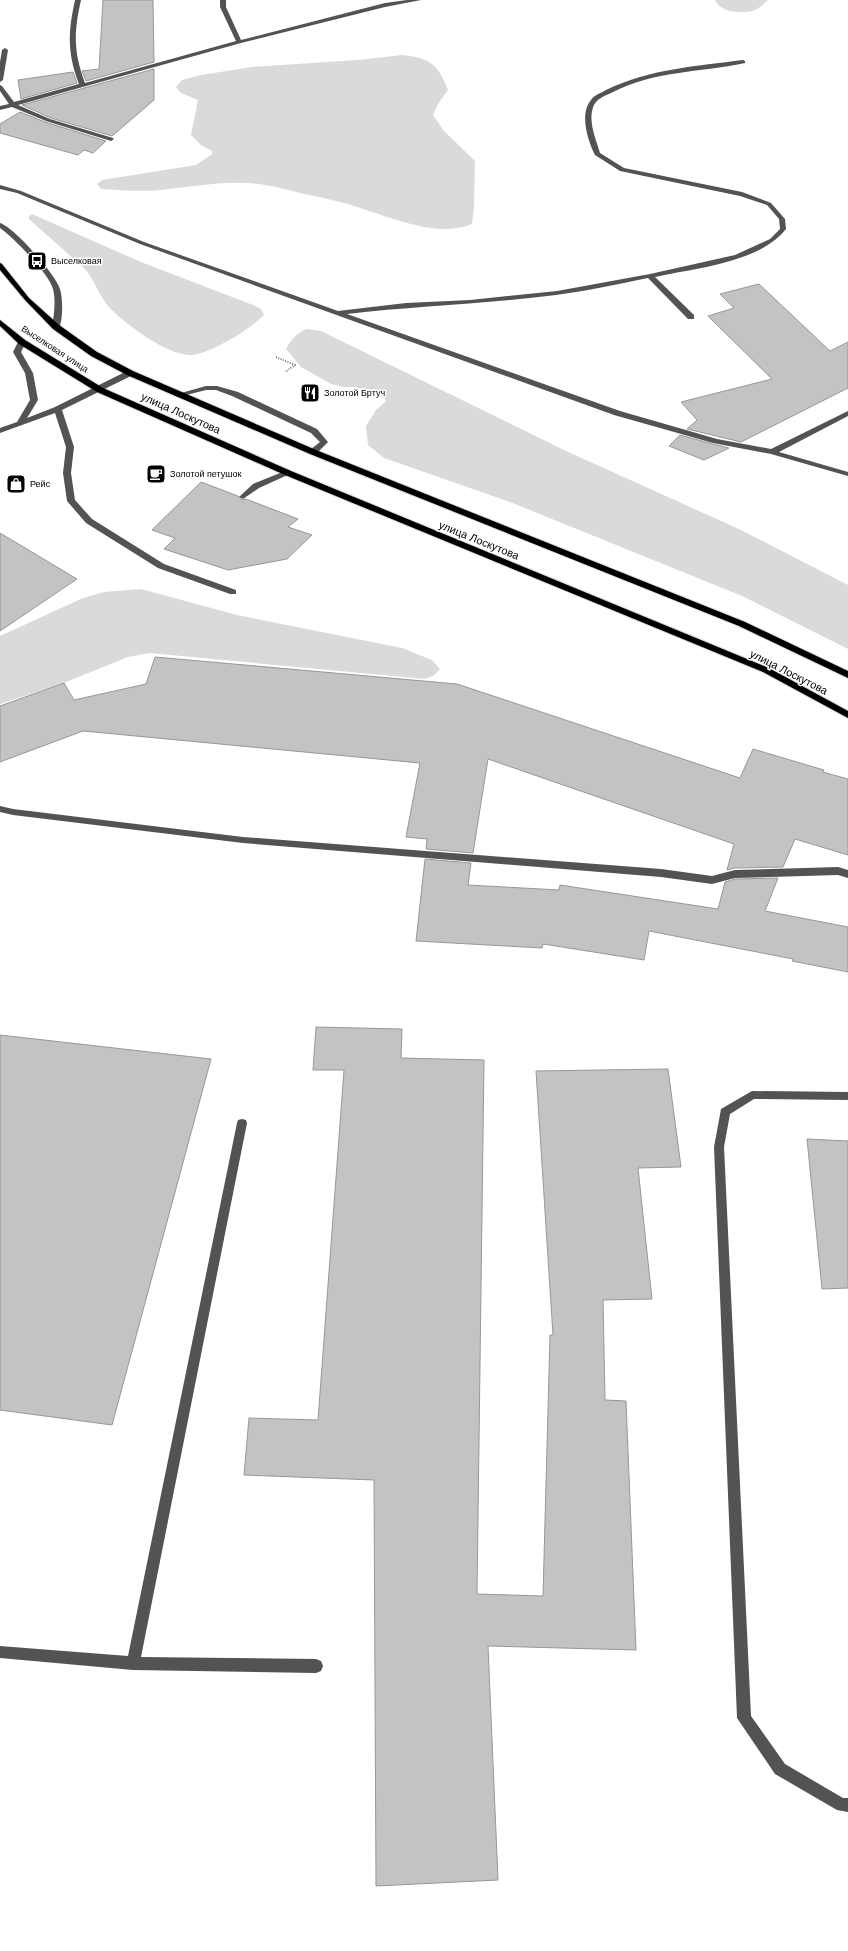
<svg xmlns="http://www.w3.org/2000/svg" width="848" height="1951" viewBox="0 0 848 1951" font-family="Arial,sans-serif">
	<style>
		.green { fill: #dadada }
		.building { fill: #c3c3c3; stroke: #979797 }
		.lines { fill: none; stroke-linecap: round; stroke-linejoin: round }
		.major-casing { stroke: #dbdbdb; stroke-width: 2 }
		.path { stroke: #757575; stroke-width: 2; stroke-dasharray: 1 1.5; stroke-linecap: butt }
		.minor { fill: #535353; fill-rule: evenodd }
		.major { fill: #000; fill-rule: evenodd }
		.labels { text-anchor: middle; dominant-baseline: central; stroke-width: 3; stroke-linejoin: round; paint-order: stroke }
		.far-poi-label { font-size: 9px; fill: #000; stroke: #fff; text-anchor: start }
		.far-street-label { font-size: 9px; fill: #000; stroke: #fff }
		.street-label { font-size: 11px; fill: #000; stroke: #fff }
	</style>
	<rect width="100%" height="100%" fill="#fff"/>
	<g class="green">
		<path d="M715 0H768C763 4 758 10 752 11 740 14 720 12 715 0Z"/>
		<path d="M402 55C430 58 438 64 448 90L438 104 433 115 444 131 475 161 474 207 472 224C439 238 395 219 363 209 344 202 324 198 304 194 291 191 278 187 265 185 229 179 195 187 159 190 140 192 120 190 101 189L97 184 102 180 196 165 212 154V151L201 145 191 135 198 100 181 93 176 87 182 80 201 75 252 67 358 60Z"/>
		<path d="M32 214 141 262 253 305 261 309 264 315C252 328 206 357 188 355 165 353 126 325 110 308 99 296 96 283 86 270L29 219V216Z"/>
		<path d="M307 329 321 331 566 451 739 529 848 585V649L742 596 510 502 384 458 368 445 366 426 376 410 386 401 384 398 356 387H344L331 384 301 367 286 349C290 340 298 332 307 329Z"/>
		<path d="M141 589 237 615 402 648 432 660 440 669 433 676 424 679 149 653 128 657 66 682 0 704V636L83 598 104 592Z"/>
	</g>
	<g class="building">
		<path d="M103 0H153L154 62 86 81 82 71 99 69Z"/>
		<path d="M154 69V100L112 136 51 118 22 105Z"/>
		<path d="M73 72 77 83 21 99 18 80Z"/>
		<path d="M20 112 45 122 106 141 93 153 84 150 78 155 0 133V124Z"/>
		<path d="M759 284 830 351 848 342V388L741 442 687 429 697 420 681 402 772 379 708 316 734 308 720 294Z"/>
		<path d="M680 435 713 444 729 448 704 460 669 446Z"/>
		<path d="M201 482 238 496 242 500 246 499 298 519 288 527 312 535 287 559 228 570 164 549 175 538 152 530Z"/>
		<path d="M0 533 77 579 0 631Z"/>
		<path d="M155 657 457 684 740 778 753 749 824 770 823 772 848 779V855L795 839 783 867 735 868 727 870 734 844 488 759 473 853 426 849 427 839 406 837 420 763 83 731 0 762V706L64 683 74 700 146 684Z"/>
		<path d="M425 859 471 863 468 885 559 890 560 885 718 909 725 882 735 879 778 878 765 911 848 927V972L792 961 793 959 649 931 644 960 543 944 542 948 416 941Z"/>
		<path d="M316 1027 402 1029 401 1058 484 1060 477 1594 543 1596 550 1335H553L536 1071 668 1069 681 1167 638 1168 652 1299 603 1300 605 1400 626 1401 636 1650 488 1646 498 1880 376 1886 374 1480 244 1475 249 1418 318 1420 344 1070H313Z"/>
		<path d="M0 1035 211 1059 112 1425 0 1410Z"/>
		<path d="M807 1139 848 1141V1288L822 1289Z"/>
	</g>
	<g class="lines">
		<defs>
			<g id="major">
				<path d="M0 263 2 264 29 298 59 325 97 352 133 371 316 450 745 622 848 671V678L739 626 310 454 127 375 91 356 53 329 25 300 0 270Z"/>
				<path d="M0 320 25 340 103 388 291 471 769 668 848 711V718L763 672 285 475 97 392 19 344 0 326Z"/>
			</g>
		</defs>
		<use href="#major" class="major-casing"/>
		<path class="path" d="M276 357 295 365 285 372"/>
		<g class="minor">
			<path d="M75 0H81C74 31 73 52 85 83L236 41 220 7V0H226V7L241 40 385 3 407 0H421L385 7 241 43 18 105 50 119 113 138 114 139 111 141 46 121 12 107 0 110V106L9 104 0 91V85L2 86 14 102 79 84C67 53 68 32 75 0Z"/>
			<path d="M5 48 8 50 3 80 0 82V62L2 50Z"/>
			<path d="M743 60 745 61V63C698 73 656 70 611 93 604 96 597 99 594 105 587 120 596 139 600 153L624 168 742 192 771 203 785 219 786 229C759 263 695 268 655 277L694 315V319H688L648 278C618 284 587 291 556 295 486 304 416 306 347 314L620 411 717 439 771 449 848 411V416L779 452 848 472V476L771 454 713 443 614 415 140 244 17 193 0 189V185L21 191 144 242 338 311 406 303 470 300 557 291 650 274 735 255 770 239 780 229 779 219 767 205 740 196 620 171 595 155C588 141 579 114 591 100 594 95 601 93 606 90 649 69 697 66 743 60Z"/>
			<path d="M0 223C14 227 56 275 60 289 63 299 63 319 59 329L52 327C54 315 56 301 53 289 50 275 13 237 0 228Z"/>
			<path d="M19 340 26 342 21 352 33 373 38 400 27 418 55 407 127 371H133V375L62 410 74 447 71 473 75 500 92 519 164 564 236 590V594H230L158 568 86 523 67 501 63 473 66 447 55 413 0 433V428L17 422 30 400 25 373 13 352Z"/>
			<path d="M206 386H217L238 392 317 429 328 442 316 454H310V450L320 442 311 433 232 396 216 390H206L178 397 174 395Z"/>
			<path d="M285 471H291L292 473 259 488 243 499 239 497 253 484Z"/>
			<path d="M0 806 13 809 243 837 661 869 712 876 735 870 838 867 848 870V878L838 875 735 878 712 884 661 877 243 843 13 815 0 812Z"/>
			<path d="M752 1091 848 1092V1100L754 1099 730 1114 724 1147 751 1716 785 1764 843 1798H848V1812L837 1810 775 1774 737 1718 714 1147 721 1109Z"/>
			<path d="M242 1119 246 1120 247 1123 141 1657 316 1659 321 1661 323 1666 321 1671 316 1673 133 1670 0 1658V1646L128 1656 237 1123 238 1120Z"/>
		</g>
		<use href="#major" class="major"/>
	</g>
	<defs>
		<symbol id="bus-square" viewBox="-11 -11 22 22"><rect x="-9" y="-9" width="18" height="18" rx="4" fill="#000" stroke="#fff"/><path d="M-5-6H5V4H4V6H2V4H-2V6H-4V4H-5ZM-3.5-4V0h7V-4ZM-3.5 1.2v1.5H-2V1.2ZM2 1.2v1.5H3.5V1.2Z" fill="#fff"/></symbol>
		<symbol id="restaurant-square" viewBox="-11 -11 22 22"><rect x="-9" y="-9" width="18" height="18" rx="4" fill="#000" stroke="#fff"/><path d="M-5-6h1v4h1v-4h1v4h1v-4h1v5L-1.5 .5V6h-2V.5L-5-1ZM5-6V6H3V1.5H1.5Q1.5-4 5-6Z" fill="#fff"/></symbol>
		<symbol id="cafe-square" viewBox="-11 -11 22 22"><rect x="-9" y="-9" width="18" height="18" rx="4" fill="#000" stroke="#fff"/><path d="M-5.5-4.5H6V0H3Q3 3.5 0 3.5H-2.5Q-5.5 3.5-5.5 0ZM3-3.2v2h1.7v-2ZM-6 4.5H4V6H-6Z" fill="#fff"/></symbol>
		<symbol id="shop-square" viewBox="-11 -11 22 22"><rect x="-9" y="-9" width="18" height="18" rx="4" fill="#000" stroke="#fff"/><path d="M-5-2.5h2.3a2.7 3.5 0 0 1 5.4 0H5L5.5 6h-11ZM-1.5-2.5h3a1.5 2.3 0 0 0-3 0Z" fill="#fff"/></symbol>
	</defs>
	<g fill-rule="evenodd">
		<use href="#bus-square" x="26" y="250" width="22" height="22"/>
		<use href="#restaurant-square" x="299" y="382" width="22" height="22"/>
		<use href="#cafe-square" x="145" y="463" width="22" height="22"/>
		<use href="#shop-square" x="5" y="473" width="22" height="22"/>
	</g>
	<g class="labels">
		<g class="far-poi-label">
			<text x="51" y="261">Выселковая</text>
			<text x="324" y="393">Золотой Бртуч</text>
			<text x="170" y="474">Золотой петушок</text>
			<text x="30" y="484">Рейс</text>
		</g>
		<g class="far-street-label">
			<text transform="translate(55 349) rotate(33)">Выселковая улица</text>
		</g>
		<g class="street-label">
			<text transform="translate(181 413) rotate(24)">улица Лоскутова</text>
			<text transform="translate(479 540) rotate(22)">улица Лоскутова</text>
			<text transform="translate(789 672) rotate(27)">улица Лоскутова</text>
		</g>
	</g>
</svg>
